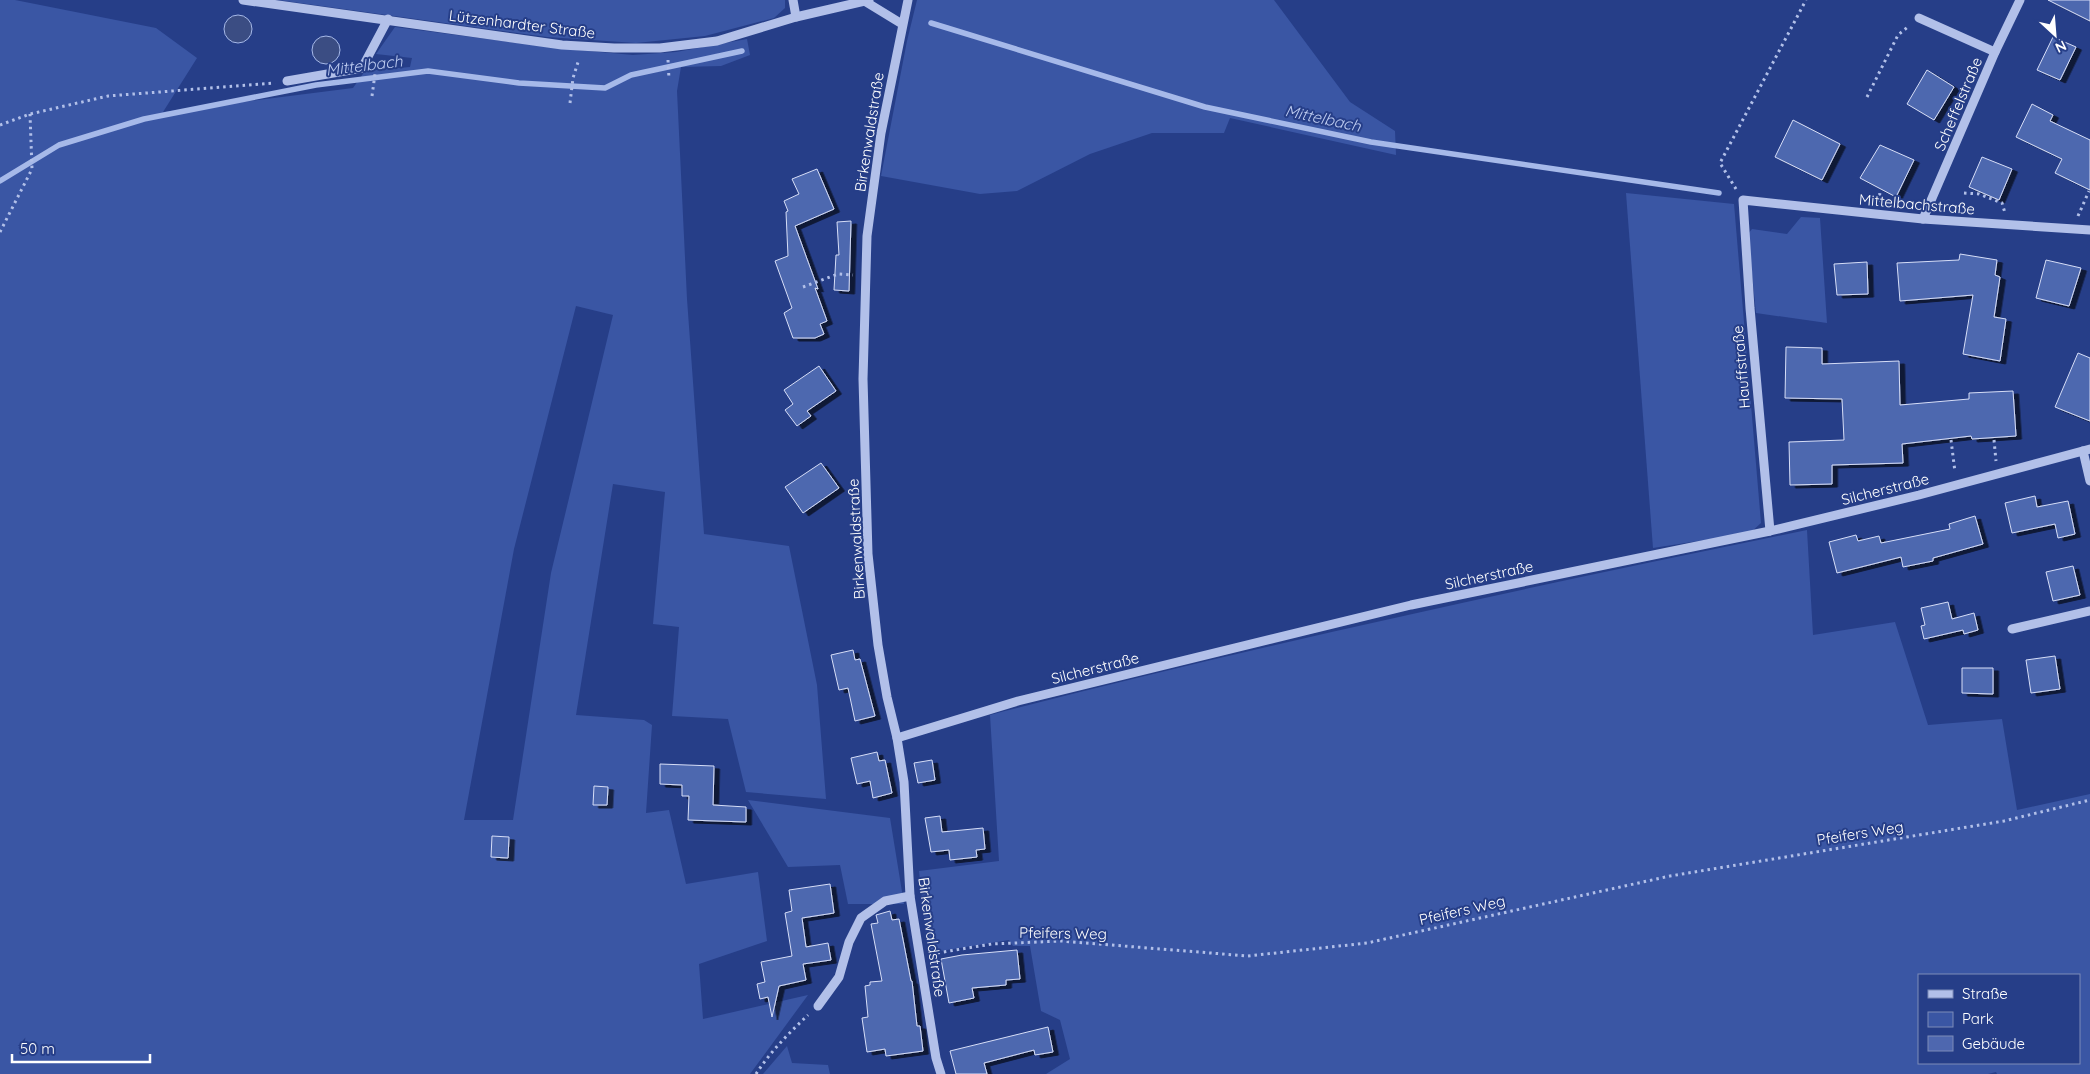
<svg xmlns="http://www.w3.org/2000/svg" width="2090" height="1074" viewBox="0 0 2090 1074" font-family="Quicksand,sans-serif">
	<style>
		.green { fill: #3a56a4; fill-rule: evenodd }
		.water { fill: #3b4d83; stroke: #a6b9e9 }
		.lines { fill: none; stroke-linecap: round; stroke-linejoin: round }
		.stream { stroke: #a6b9e9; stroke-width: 5.5 }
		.building { fill: #4e67af; stroke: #d6def7; filter: url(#shadow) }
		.path { stroke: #b2c0e9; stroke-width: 3; stroke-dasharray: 2.5 4; stroke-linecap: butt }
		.minor { stroke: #b2c0e9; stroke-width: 9 }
		.labels { text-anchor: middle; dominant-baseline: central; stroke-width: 4; stroke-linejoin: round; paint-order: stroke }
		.street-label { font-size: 15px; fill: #fff; stroke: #263e88 }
		.water-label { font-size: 16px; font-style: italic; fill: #bdcbf0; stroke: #263e88 }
	</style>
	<defs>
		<filter id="shadow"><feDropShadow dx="5.5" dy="3" stdDeviation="0" flood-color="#0009"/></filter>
	</defs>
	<rect width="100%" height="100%" fill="#263e88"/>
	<g class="green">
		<path d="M0 0H15L156 28 197 58 163 112 353 88 365 71 410 67 412 58 376 54 395 27 555 48 633 55 676 52 747 39 750 55 721 66 681 67 677 91 687 299 704 534 789 546 817 685 826 799 746 792 728 719 672 716 679 627 653 624 665 492 613 484 576 715 644 720 652 725 646 813 669 810 686 884 758 872 767 941 699 964 703 1019 808 995 750 1074H0ZM576 306 613 315 551 573 513 820H464L514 549Z"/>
		<path d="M278 0H785V8L774 18 705 36 636 43 547 37Z"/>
		<path d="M917 0H1274L1350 102 1395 131 1396 155 1230 118 1224 133H1152L1090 154 1017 191 980 194 881 176 907 41Z"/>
		<path d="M1626 193 1734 204 1761 523 1750 533 1653 548Z"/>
		<path d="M1801 217 1820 218 1827 323 1756 313 1748 234 1752 229 1787 234Z"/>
		<path d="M1807 530 1813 635 1895 622 1928 725 2002 719 2017 810 2090 794V1074H1997L1996 1072 1988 1074H1046L1070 1059 1060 1020 1041 1011 1030 946H1013L1009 940 928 953 919 871 999 861 990 715C1260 645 1533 586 1807 530ZM1919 975H2079V1063H1919Z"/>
		<path d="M748 800 890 818 904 904H848L840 865 788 867Z"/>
		<path d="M787 1046 792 1063 828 1065 830 1074H763Z"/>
	</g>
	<g class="water">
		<circle cx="238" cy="29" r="14"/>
		<circle cx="326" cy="50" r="14"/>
	</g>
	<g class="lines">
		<g class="stream">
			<path d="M931 23 1205 107 1371 142 1719 193"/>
			<path d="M0 181 59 145 144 119 316 85 428 71 519 83 605 88 631 75 742 51"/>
		</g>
	</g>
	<g class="building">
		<path d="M2048 0H2090V21Z"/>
		<path d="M2053 37 2076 47 2060 80 2037 70Z"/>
		<path d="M1927 70 1954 87 1934 120 1907 104Z"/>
		<path d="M2032 104 2053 115 2050 121 2090 140V190L2055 173 2062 159 2016 137Z"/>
		<path d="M1793 120 1840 144 1822 180 1775 157Z"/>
		<path d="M1880 145 1914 160 1896 197 1860 178Z"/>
		<path d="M1982 157 2012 169 1999 200 1969 187Z"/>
		<path d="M817 169 834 209 795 226 818 289 815 288 827 321 820 324 824 334 815 338H793L784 313 792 308 775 261 788 256 786 212 788 211 784 201 799 194 792 179Z"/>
		<path d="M851 221 849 291 834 290 836 255H839L837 222Z"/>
		<path d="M1960 254 1997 260 1995 275 2000 277 1994 317 2006 319 2000 361 1963 354 1973 295 1900 301 1897 263 1959 260Z"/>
		<path d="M2046 260 2081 268 2069 306 2036 298Z"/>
		<path d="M1867 262 1868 294 1837 295 1834 264Z"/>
		<path d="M1786 347 1822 348V364L1899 361 1900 405 1969 399V393L2013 391 2016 436 1972 439 1971 436 1902 444 1903 463 1832 465V484L1790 485 1789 442 1844 440 1842 399 1785 398Z"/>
		<path d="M2078 353 2090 358V421L2055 407Z"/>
		<path d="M819 366 836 391 807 411 811 416 797 426 785 410 793 404 784 390Z"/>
		<path d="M821 463 839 488 803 513 785 487Z"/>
		<path d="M2035 496 2037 507 2068 501 2075 534 2058 538 2055 524 2012 533 2005 503Z"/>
		<path d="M1975 516 1983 544 1933 558V561L1903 567 1901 557 1837 573 1829 542 1856 535 1858 541 1879 536 1881 543 1950 529 1949 524Z"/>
		<path d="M2073 566 2080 595 2053 601 2046 572Z"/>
		<path d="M1948 602 1952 619 1974 613 1978 630 1964 634 1963 630 1924 639 1921 626 1925 625 1921 608Z"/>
		<path d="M853 650 855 660 860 659 875 716 855 721 848 688 839 690 831 655Z"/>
		<path d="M2055 656 2060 689 2031 693 2026 660Z"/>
		<path d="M1962 668H1993V694L1962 693Z"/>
		<path d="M877 752 879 761 885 760 892 793 873 798 870 781 857 784 851 758Z"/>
		<path d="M932 760 935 780 918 783 914 763Z"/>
		<path d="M660 764 714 766 713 805 746 807V822L688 820 689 796H682V785L660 784Z"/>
		<path d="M594 786 608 787 607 805H593Z"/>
		<path d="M940 816 942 832 983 828 985 849 976 850 977 857 950 860 949 850 931 852 925 818Z"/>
		<path d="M492 836 509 837 508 858 491 857Z"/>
		<path d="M830 884 834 913 802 918 806 947 828 943 831 960 803 964 806 980 779 986 772 1017 768 997 760 999 757 984 765 982 761 962 792 956 785 913 792 911 789 890Z"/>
		<path d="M890 911 892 920 899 919 911 981H912L917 1026H920L923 1051 886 1056 885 1049 867 1052 862 1018 868 1017 865 986 870 985V982L882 981 871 924 878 923 876 915Z"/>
		<path d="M1017 950 1020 979 1006 980V985L972 988 974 998 949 1003 941 959 962 955Z"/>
		<path d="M1048 1027 1053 1052 1035 1055 1034 1050 984 1063 987 1074H956L950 1051Z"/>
	</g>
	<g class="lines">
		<g class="path">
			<path d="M668 60 669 79"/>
			<path d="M372 96 375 74"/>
			<path d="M1867 97 1898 35 1909 26"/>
			<path d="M570 103 573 78 579 59"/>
			<path d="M0 125 30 114 108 96 275 83"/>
			<path d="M1736 189 1720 163 1806 0"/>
			<path d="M1964 193 1979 194 2002 203 2005 213"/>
			<path d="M1879 202 1880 191"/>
			<path d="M2078 216 2089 191"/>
			<path d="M0 232 32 169 30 114"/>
			<path d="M803 287 838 274 853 275"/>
			<path d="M1951 440 1955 472"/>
			<path d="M1994 440 1996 461"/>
			<path d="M931 954 992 944 1061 941 1248 956 1367 943 1670 876 2004 821 2090 800"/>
			<path d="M756 1074C770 1052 789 1033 808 1015"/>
		</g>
		<g class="minor">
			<path d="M243 0 562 45 614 48H660L717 41 796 17 869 0"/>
			<path d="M793 0 796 17"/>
			<path d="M908 0 881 133 867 236 863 379 868 554 878 645 887 697 897 738 904 782 910 896 936 1058 941 1074"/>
			<path d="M866 2 902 24"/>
			<path d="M1919 18 1995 52"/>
			<path d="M287 81 362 68 388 19"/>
			<path d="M1923 219 1995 52 2020 0"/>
			<path d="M2083 451 2090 481"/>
			<path d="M1770 531 1750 308 1743 200 1923 219 2090 230"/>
			<path d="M2012 629 2090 611"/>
			<path d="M897 738 1018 701 1411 605 1770 531 1919 495 2090 449"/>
			<path d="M818 1006 839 977 849 942 861 918 885 901 910 896"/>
		</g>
	</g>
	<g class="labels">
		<g class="street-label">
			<text transform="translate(522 24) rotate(7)">Lützenhardter Straße</text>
			<text transform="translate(1958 104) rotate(-67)">Scheffelstraße</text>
			<text transform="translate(869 132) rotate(-81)">Birkenwaldstraße</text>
			<text transform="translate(1917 204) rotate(5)">Mittelbachstraße</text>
			<text transform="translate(1741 367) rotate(-95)">Hauffstraße</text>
			<text transform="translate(1885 489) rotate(-14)">Silcherstraße</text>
			<text transform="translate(856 539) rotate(-93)">Birkenwaldstraße</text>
			<text transform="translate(1489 575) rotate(-12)">Silcherstraße</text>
			<text transform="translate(1095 668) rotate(-14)">Silcherstraße</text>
			<text transform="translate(1860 833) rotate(-9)">Pfeifers Weg</text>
			<text transform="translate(1462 910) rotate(-13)">Pfeifers Weg</text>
			<text transform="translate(1063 933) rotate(1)">Pfeifers Weg</text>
			<text transform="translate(932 937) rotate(82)">Birkenwaldstraße</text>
		</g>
		<g class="water-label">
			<text transform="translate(364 65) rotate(-7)">Mittelbach</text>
			<text transform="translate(1323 118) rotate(12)">Mittelbach</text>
		</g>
	</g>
	<rect x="1918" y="974" width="162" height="90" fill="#263e88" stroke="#7d8bb8"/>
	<rect x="1928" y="990" width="25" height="8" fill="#b2c0e9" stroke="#7d8bb8"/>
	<text x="1962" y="999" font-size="15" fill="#ffffff">Straße</text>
	<rect x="1928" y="1012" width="25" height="15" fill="#3a56a4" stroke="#7d8bb8"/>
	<text x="1962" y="1024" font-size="15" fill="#ffffff">Park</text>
	<rect x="1928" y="1036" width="25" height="15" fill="#4e67af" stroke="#7d8bb8"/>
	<text x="1962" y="1049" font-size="15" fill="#ffffff">Gebäude</text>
	<g transform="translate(2055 35) rotate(154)" stroke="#263e88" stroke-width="4" paint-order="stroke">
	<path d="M0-4L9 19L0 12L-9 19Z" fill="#ffffff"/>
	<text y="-8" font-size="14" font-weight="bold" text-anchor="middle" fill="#ffffff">N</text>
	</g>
	<path d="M12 1054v8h138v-8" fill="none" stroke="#ffffff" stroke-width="2.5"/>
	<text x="20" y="1054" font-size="15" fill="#ffffff" stroke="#263e88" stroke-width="4" paint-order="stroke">50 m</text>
</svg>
